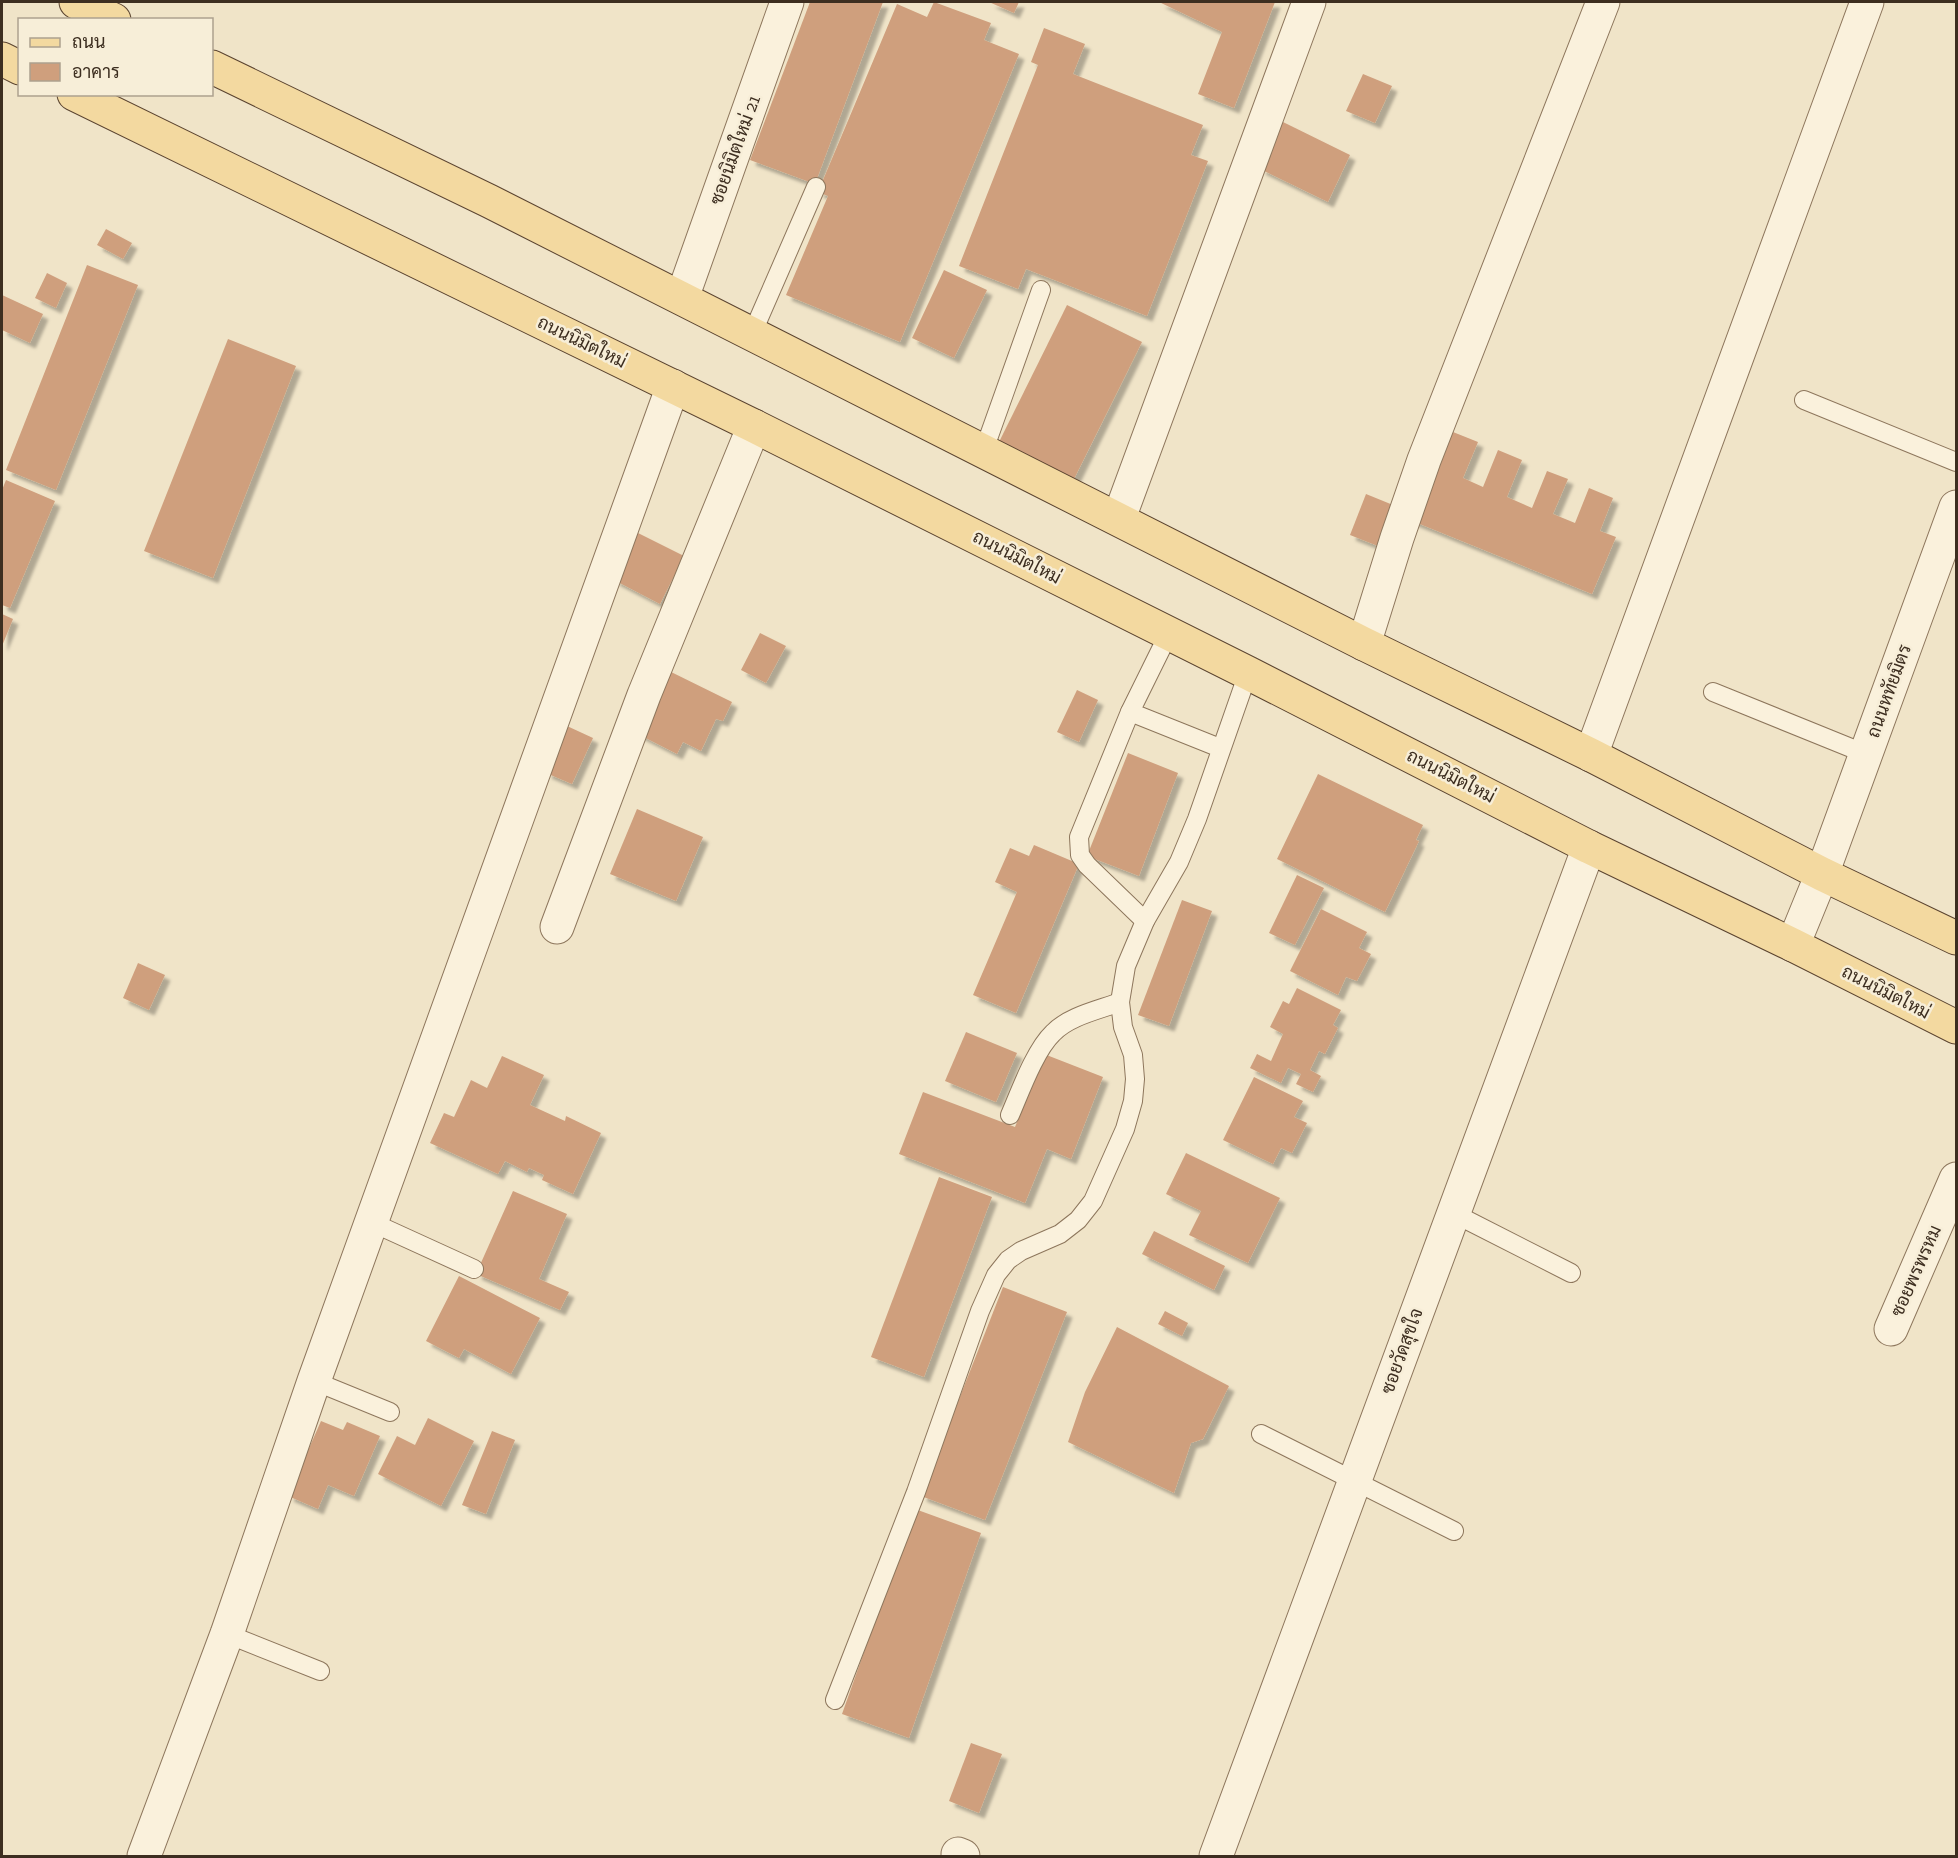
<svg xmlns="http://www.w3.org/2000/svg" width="1958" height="1858" viewBox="0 0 1958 1858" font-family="'Zilla Slab',Sarabun,serif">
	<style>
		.building { fill: #cf9f7d; filter: url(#shadow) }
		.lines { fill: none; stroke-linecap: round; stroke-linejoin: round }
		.service-casing { stroke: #8d765c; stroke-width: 20 }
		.minor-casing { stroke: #8d765c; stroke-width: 35 }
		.tertiary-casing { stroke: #8d765c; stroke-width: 35 }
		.primary-casing { stroke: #5b4430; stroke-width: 35 }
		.service { stroke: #faf1dc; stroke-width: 18 }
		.minor { stroke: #faf1dc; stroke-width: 33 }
		.tertiary { stroke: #faf1dc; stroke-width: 33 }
		.primary { stroke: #f3d9a0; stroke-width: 33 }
		.labels { text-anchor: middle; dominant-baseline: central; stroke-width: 5; stroke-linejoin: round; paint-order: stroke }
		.street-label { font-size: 18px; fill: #3d2e20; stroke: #f7eed8 }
	</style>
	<defs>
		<filter id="shadow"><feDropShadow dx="5.5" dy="5.5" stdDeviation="1.5" flood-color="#0004"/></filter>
	</defs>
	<rect width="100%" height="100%" fill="#f0e4c8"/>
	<g class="building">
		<path d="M810 2H883L815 184 750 160Z"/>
		<path d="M934 2 991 23 984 40 1019 54 900 342 786 295 828 196 818 192 897 4 927 17Z"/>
		<path d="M989 2H1019L1014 13Z"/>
		<path d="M1159 2H1275L1234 108 1198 94 1222 32Z"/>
		<path d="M1044 28 1085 44 1073 74 1203 125 1191 155 1208 161 1147 316 1026 269 1018 289 959 266 1038 65 1031 62Z"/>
		<path d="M1363 74 1392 86 1375 123 1346 111Z"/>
		<path d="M1283 122 1350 155 1328 202 1260 169Z"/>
		<path d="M106 229 132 243 123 259 97 245Z"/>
		<path d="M87 265 138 285 56 490 6 470Z"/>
		<path d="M944 270 987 290 954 358 912 338Z"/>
		<path d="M47 273 67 283 56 308 35 298Z"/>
		<path d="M2 295 43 314 30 343 2 330Z"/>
		<path d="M1067 305 1142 342 1073 481 998 444Z"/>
		<path d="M228 339 296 366 213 578 144 551Z"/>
		<path d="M1453 432 1478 442 1463 478 1483 487 1498 450 1522 460 1507 497 1532 508 1547 471 1568 479 1553 514 1575 523 1589 488 1613 498 1600 531 1616 537 1592 594 1405 518 1427 464 1439 468Z"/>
		<path d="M6 480 55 501 10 608 2 605V490Z"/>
		<path d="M1366 494 1393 505 1378 546 1350 535Z"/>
		<path d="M638 533 684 556 660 604 614 580Z"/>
		<path d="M2 614 13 619 2 646Z"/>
		<path d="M760 633 786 646 766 683 741 670Z"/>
		<path d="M665 669 732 702 723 721 716 719 701 751 683 742 677 754 634 732Z"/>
		<path d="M1077 690 1098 700 1079 742 1057 732Z"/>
		<path d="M567 726 593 738 572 784 546 773Z"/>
		<path d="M1128 753 1178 773 1139 876 1087 856Z"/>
		<path d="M1318 774 1423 825 1416 840 1419 841 1385 912 1277 859Z"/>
		<path d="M637 809 703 837 676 901 610 874Z"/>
		<path d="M1034 845 1079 864 1016 1013 973 995 1017 892 995 882 1010 848 1029 856Z"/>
		<path d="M1297 875 1324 888 1295 945 1269 933Z"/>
		<path d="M1182 900 1212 911 1169 1026 1138 1015Z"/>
		<path d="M1321 909 1367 932 1359 948 1371 954 1357 981 1346 977 1338 995 1290 971Z"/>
		<path d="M138 963 165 975 149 1010 123 998Z"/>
		<path d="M1297 988 1341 1010 1333 1025 1338 1028 1325 1054 1319 1051 1310 1070 1321 1076 1313 1092 1296 1084 1301 1074 1288 1068 1281 1083 1250 1068 1257 1054 1271 1061 1283 1034 1270 1027 1283 1001 1289 1004Z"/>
		<path d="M966 1032 1017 1053 996 1102 945 1081Z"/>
		<path d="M1044 1054 1103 1077 1071 1159 1047 1149 1025 1203 899 1154 923 1092 1015 1127Z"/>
		<path d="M502 1056 544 1075 530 1105 565 1121 566 1116 601 1133 573 1194 542 1180 544 1175 529 1168 527 1172 505 1161 498 1174 430 1143 444 1113 454 1117 471 1080 487 1088Z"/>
		<path d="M1254 1077 1303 1101 1294 1117 1307 1123 1292 1153 1281 1148 1273 1164 1223 1140Z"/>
		<path d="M1186 1153 1280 1198 1248 1263 1189 1235 1201 1211 1166 1194Z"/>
		<path d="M939 1177 992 1197 924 1377 871 1357Z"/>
		<path d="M513 1191 567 1214 539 1279 569 1292 560 1310 476 1274Z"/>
		<path d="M1154 1231 1225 1266 1214 1290 1142 1254Z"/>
		<path d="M459 1276 540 1318 511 1374 464 1349 459 1358 426 1341Z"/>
		<path d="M1003 1287 1067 1312 985 1520 921 1496Z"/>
		<path d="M1165 1311 1188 1323 1182 1336 1158 1324Z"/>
		<path d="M1117 1327 1229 1386 1203 1439 1191 1443 1174 1493 1068 1442 1085 1392Z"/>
		<path d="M428 1418 474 1441 441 1506 378 1474 397 1436 415 1445Z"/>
		<path d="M321 1421 343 1430 347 1422 380 1436 354 1496 328 1485 318 1509 288 1496Z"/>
		<path d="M492 1431 515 1440 486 1514 462 1505Z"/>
		<path d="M915 1509 981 1533 909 1738 842 1714Z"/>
		<path d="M971 1743 1002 1754 979 1813 949 1801Z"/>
	</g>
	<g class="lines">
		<defs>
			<g id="service">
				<path d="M752 334 816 187"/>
				<path d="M1804 400 1956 462"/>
				<path d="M984 450 1041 290"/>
				<path d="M1169 633 1130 712 1220 748"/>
				<path d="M1713 692 1866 754"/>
				<path d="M1130 712 1079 837 1080 855 1087 865 1145 921"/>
				<path d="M1010 1115C1020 1092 1035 1050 1053 1033 1069 1016 1099 1010 1120 1002"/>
				<path d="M1453 1213 1571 1273"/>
				<path d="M371 1222 474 1269"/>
				<path d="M314 1381 390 1412"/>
				<path d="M1261 1434 1454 1531"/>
				<path d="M227 1634 320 1671"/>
				<path d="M835 1700 916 1492 980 1311 996 1275 1008 1260 1021 1251 1060 1234 1078 1220 1093 1201 1125 1129 1133 1101 1135 1079 1133 1055 1123 1027 1120 1002 1126 966 1145 921 1179 862 1197 819 1248 673"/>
			</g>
			<g id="minor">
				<path d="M682 298 787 2"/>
				<path d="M1119 518 1309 2"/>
				<path d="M1364 644 1397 538 1424 460 1603 2"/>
				<path d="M1591 755 1867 2"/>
				<path d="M557 927 644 695 754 426"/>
				<path d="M1891 1329 1956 1179"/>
				<path d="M958 1854 963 1856"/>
				<path d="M144 1856 227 1634 314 1381 673 386"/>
			</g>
			<g id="tertiary">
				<path d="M1793 945 1822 874 1956 507"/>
				<path d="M1216 1856 1589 847"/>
			</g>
			<g id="primary">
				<path d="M76 2 114 20"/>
				<path d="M2 59 20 68"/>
				<path d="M212 67 489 201 1364 644 1591 755 1822 874 1956 938"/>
				<path d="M74 94 754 426 1248 673 1589 847 1793 945 1956 1027"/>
			</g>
		</defs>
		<use href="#service" class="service-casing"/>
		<use href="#minor" class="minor-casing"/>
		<use href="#tertiary" class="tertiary-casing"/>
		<use href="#primary" class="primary-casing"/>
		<use href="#service" class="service"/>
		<use href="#minor" class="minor"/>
		<use href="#tertiary" class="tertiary"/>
		<use href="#primary" class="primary"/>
	</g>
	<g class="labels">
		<g class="street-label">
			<text transform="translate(735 150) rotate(-70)">ซอยนิมิตใหม่ 21</text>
			<text transform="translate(582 342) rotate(26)">ถนนนิมิตใหม่</text>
			<text transform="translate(1017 557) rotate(27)">ถนนนิมิตใหม่</text>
			<text transform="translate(1889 691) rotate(-70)">ถนนหทัยมิตร</text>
			<text transform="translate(1451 776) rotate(27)">ถนนนิมิตใหม่</text>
			<text transform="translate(1886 992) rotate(27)">ถนนนิมิตใหม่</text>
			<text transform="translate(1916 1271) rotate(-66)">ซอยพรพรหม</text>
			<text transform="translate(1402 1351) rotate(-70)">ซอยวัดสุขใจ</text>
		</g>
	</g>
	<rect width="1958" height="1858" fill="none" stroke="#3d2e20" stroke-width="6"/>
	<rect x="18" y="18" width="195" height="78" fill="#f7eed8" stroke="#ada18e" stroke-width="1.5"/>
	<rect x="30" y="38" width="30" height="9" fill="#f3d9a0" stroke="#ada18e" stroke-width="1.5"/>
	<text x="72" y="48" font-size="18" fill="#3d2e20">ถนน</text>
	<rect x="30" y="63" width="30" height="18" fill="#cf9f7d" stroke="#ada18e" stroke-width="1.5"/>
	<text x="72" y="78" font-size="18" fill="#3d2e20">อาคาร</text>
</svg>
